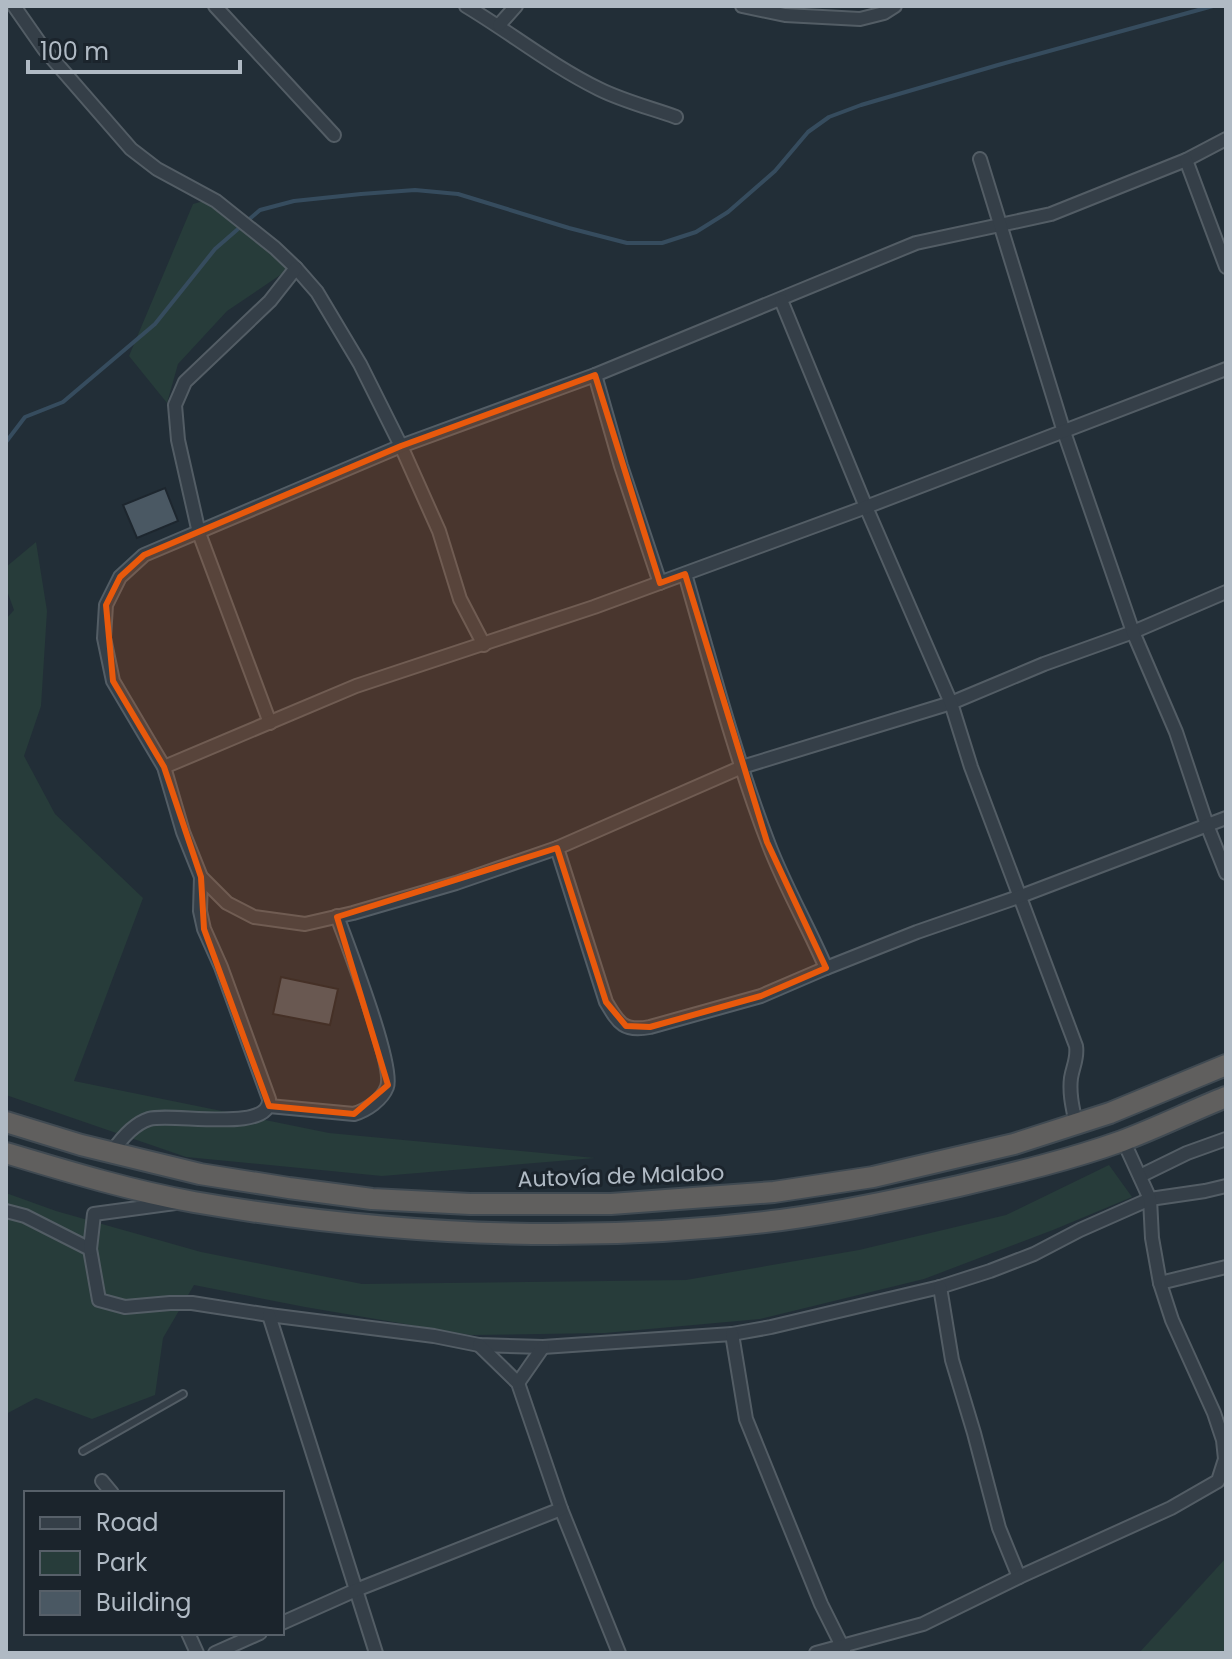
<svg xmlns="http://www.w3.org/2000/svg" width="1232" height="1659" viewBox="0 0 1232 1659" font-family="Poppins,sans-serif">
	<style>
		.green { fill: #273c3a }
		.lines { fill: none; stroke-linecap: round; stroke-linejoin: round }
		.stream { stroke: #364c5e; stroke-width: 4 }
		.building { fill: #4a5863; stroke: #1d262e; stroke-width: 2 }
		.service-casing { stroke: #535d65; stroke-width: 10 }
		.minor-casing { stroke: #535d65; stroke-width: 16 }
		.trunk-casing { stroke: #404a52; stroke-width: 24 }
		.service { stroke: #353f48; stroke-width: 6 }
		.minor { stroke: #353f48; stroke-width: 12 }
		.trunk { stroke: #605f5e; stroke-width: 20 }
		.marked { fill: #e8590c; fill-opacity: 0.2; stroke: #e8590c; stroke-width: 6; stroke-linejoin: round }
		.labels { text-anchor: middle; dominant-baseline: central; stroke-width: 6; stroke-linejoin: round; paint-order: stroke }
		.street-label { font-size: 22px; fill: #b0bac4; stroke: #1b242c }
	</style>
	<rect width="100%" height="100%" fill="#222e37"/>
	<g class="green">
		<path d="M222 196 298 263 227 311 178 364 167 403 129 356 193 204Z"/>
		<path d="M36 542 47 611 41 706 24 756 55 814 143 898 74 1081 329 1133 595 1158 382 1176 186 1157 6 1095V619L14 610 6 588V567Z"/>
		<path d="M1109 1165 1132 1197 1053 1230 924 1279 760 1319 605 1333 470 1335 305 1307 194 1285 163 1338 155 1395 92 1419 36 1398 6 1414V1193L56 1211 201 1252 362 1284 686 1280 859 1250 1006 1215Z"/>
		<path d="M1226 1558V1653H1139Z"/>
	</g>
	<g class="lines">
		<path class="stream" d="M6 442 25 417 63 402 155 324 215 249 260 210 294 201 361 194 415 190 458 194 569 228 627 243H662L696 232 728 212 775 171 808 132 829 117 861 105 998 65 1213 6"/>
	</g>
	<g class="building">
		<path d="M165 488 178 521 137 538 123 505Z"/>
		<path d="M281 977 338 989 330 1025 273 1014Z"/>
	</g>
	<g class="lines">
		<defs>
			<path id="service" d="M83 1451 183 1394"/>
			<g id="minor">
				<path d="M14 6 44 49 131 149 157 169 216 201 275 248 296 268 317 292 360 364 401 446 439 531 460 599 484 645"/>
				<path d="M215 6 334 135"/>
				<path d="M466 6C511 33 552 66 599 89 623 101 651 108 676 117"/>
				<path d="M742 6 785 15 860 19 884 13 895 6"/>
				<path d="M499 25 516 6"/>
				<path d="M1226 139 1186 160 1051 214 916 243 595 375 401 446 144 555 120 577 106 605 104 638 113 681 164 767 183 832 201 877 227 903 254 917 305 924 353 913 456 883 557 848 742 767 951 703 1044 664 1133 632 1226 592"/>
				<path d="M980 159 1064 432 1133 632 1176 732 1207 825 1226 873"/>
				<path d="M1186 160 1226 267"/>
				<path d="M781 300 866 507 951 703 971 767 1076 1046C1078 1058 1073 1066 1071 1078 1069 1094 1073 1109 1076 1124"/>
				<path d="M595 375 621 466 660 583"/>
				<path d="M270 723 199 533 178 440 175 405 185 382 270 301 296 268"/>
				<path d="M164 767 356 686 594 607 866 507 1226 369"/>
				<path d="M557 848 606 1002C619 1024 624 1032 650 1027L761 996 826 968C808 926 785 887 769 845 735 757 711 664 685 574"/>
				<path d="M826 968 917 932 1021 896 1226 818"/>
				<path d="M269 1106 354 1114C367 1110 382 1100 387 1087 395 1066 347 944 337 916"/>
				<path d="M112 1152C121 1139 133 1124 149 1119 171 1112 272 1134 269 1099L221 967 204 929 200 911 201 877"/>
				<path d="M1140 1176 1187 1153 1226 1139"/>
				<path d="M6 1211 25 1216 90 1249 99 1300 125 1307 170 1303H192L269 1315 434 1336 479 1345 543 1347 732 1334 771 1327 940 1287 990 1271 1034 1254 1080 1230 1150 1199 1205 1191 1226 1186"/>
				<path d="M90 1249 94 1214 175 1203"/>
				<path d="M1160 1283 1226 1267"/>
				<path d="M940 1287 952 1360 974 1433 999 1528 1019 1577"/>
				<path d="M269 1315 376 1653"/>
				<path d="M732 1334 746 1419 821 1604 844 1650"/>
				<path d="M479 1345 518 1383 561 1509 619 1653"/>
				<path d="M518 1383 543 1347"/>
				<path d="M102 1481 112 1493"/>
				<path d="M282 1623 356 1590 561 1509"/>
				<path d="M188 1633 197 1653"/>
				<path d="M215 1653 260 1633"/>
				<path d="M816 1653 923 1624 1019 1577 1171 1508 1218 1481 1225 1459 1223 1440 1214 1413 1172 1320 1160 1283 1152 1238 1150 1199 1123 1140"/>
			</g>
			<g id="trunk">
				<path d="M6 1122 81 1145 200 1174 289 1188 372 1199 470 1204H611L774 1192 873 1177 1014 1144 1110 1113 1226 1065"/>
				<path d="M6 1153C66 1171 132 1191 194 1202 387 1235 586 1245 781 1220 841 1212 900 1199 959 1186 1014 1173 1069 1160 1122 1141 1157 1128 1191 1111 1226 1097"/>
			</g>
		</defs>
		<use href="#service" class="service-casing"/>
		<use href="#minor" class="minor-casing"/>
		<use href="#trunk" class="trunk-casing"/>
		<use href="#service" class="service"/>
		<use href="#minor" class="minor"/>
		<use href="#trunk" class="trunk"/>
	</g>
	<path class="marked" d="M595 375 660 583 685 574 767 842 826 968 761 996 650 1027 626 1026 606 1002 557 848 337 917 388 1085 354 1114 269 1106 204 929 201 877 164 767 113 681 106 605 120 577 144 555 401 446Z"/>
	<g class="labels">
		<g class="street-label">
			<text transform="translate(621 1176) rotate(-2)">Autovía de Malabo</text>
		</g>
	</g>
	<rect width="1232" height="1659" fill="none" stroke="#b0bac4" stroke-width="16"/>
	<rect x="24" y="1491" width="260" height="144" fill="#1b242c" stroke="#576069" stroke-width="2"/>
	<rect x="40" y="1517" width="40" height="12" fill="#353f48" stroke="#576069" stroke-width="2"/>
	<text x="96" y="1531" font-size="24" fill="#b0bac4">Road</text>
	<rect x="40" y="1551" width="40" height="24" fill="#273c3a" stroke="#576069" stroke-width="2"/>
	<text x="96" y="1571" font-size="24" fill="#b0bac4">Park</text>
	<rect x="40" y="1591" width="40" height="24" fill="#4a5863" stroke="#576069" stroke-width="2"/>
	<text x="96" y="1611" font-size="24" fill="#b0bac4">Building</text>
	<path d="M28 60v12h212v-12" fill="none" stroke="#b0bac4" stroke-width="4"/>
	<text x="40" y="60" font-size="24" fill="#b0bac4" stroke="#1b242c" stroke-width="6" paint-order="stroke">100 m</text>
</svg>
